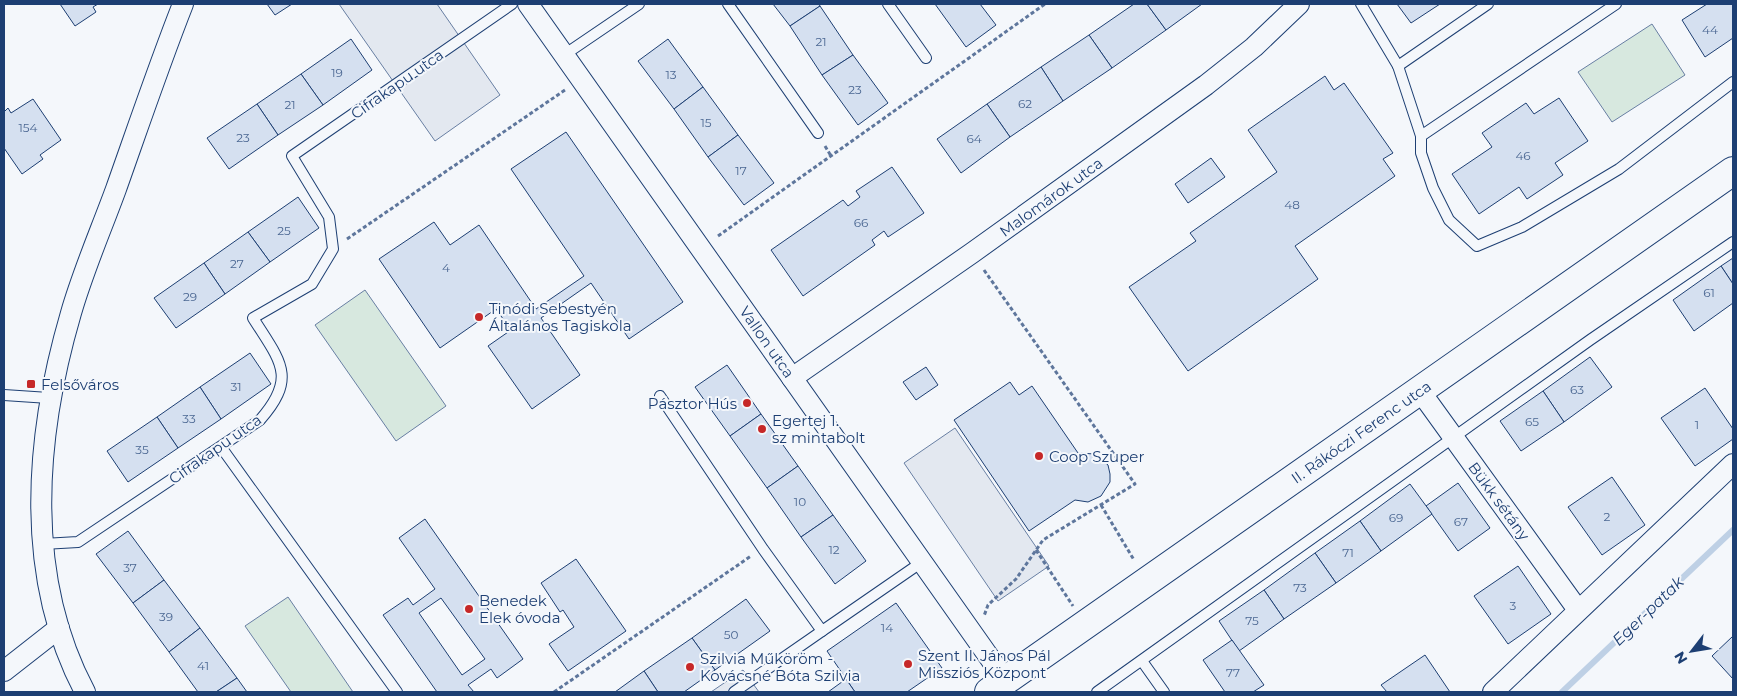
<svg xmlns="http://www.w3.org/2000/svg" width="1737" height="696" viewBox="0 0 1737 696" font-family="Montserrat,sans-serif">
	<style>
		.green { fill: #d7e8df; stroke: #687fa3 }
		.parking { fill: #e3e8f0; stroke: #687fa3 }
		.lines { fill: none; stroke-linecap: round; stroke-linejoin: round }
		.stream { stroke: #bed0e5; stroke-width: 6 }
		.building { fill: #d5e0f0; stroke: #1d3f73; fill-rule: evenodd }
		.lane-casing { stroke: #1d3f73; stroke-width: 12 }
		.street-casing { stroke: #1d3f73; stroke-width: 22 }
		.primary-casing { stroke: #1d3f73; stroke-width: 30 }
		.path { stroke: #5e769c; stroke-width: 3; stroke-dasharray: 4 2.5; stroke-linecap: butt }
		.lane { stroke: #f4f7fb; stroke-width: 10 }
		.street { stroke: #f4f7fb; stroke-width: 20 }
		.primary { stroke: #f4f7fb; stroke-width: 28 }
		.poi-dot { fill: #c62828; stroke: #f4f7fb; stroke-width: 2 }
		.labels { text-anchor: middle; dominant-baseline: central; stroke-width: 4; stroke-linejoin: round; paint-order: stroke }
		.number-label { font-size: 12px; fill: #4b6792 }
		.street-label { font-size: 15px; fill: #1d3f73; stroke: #f4f7fb }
		.poi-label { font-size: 15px; fill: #1d3f73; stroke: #f4f7fb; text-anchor: start }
		.water-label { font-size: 16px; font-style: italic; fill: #1d3f73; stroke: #f4f7fb }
	</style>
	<rect width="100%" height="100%" fill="#f4f7fb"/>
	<g class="green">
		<path d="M1652 24 1685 75 1612 122 1578 72Z"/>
		<path d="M365 290 446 406 396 441 315 325Z"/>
		<path d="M288 597 353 692H291L245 626Z"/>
	</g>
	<g class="parking">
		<path d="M339 4H437L500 95 435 141Z"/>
		<path d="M955 428 1049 566 998 601 904 463Z"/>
		<path d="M743 670 759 692H711Z"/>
	</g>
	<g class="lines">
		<path class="stream" d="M1562 692 1733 530"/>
	</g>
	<g class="building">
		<path d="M60 4H98L93 7 96 12 75 26Z"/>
		<path d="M267 4H292L275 15Z"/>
		<path d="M773 4H819L820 6 790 26Z"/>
		<path d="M935 4H980L996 25 966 47Z"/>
		<path d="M1134 4H1147L1166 30 1112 68 1089 35Z"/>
		<path d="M1147 4H1202L1166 30Z"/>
		<path d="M1397 4H1440L1411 23Z"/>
		<path d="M1707 4H1733V38L1705 57 1682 20Z"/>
		<path d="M820 6 853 55 822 75 790 26Z"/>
		<path d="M1089 35 1112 68 1063 101 1041 67Z"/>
		<path d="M351 39 372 70 323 105 301 74Z"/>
		<path d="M668 39 703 87 674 109 638 61Z"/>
		<path d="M853 55 888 103 858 125 822 75Z"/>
		<path d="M1041 67 1063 101 1010 137 987 104Z"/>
		<path d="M301 74 323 105 278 135 257 104Z"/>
		<path d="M1325 76 1334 90 1344 83 1393 153 1383 159 1395 176 1295 246 1318 279 1188 371 1129 287 1196 241 1190 233 1277 172 1248 130Z"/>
		<path d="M703 87 738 135 708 157 674 109Z"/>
		<path d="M1559 98 1588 141 1555 163 1563 175 1527 199 1519 187 1479 214 1452 174 1492 147 1482 133 1526 103 1534 114Z"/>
		<path d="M33 99 61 140 40 155 43 159 22 174 4 148V112L8 108 11 113Z"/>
		<path d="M257 104 278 135 229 169 207 138Z"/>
		<path d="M987 104 1010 137 961 173 937 139Z"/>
		<path d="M566 132 683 302 629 339 591 283 541 318 580 375 532 409 488 346 511 330 496 309 440 348 379 259 434 222 450 245 479 225 536 309 584 276 511 169Z"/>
		<path d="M738 135 774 183 744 205 708 157Z"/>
		<path d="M1211 158 1225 177 1188 203 1175 184Z"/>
		<path d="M892 167 924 213 888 237 884 231 872 240 875 245 803 296 771 250 843 200 848 206 860 197 856 191Z"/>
		<path d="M298 197 319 228 270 262 248 232Z"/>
		<path d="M248 232 270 262 225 294 204 263Z"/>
		<path d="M1733 258V284L1721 266Z"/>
		<path d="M204 263 225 294 176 328 154 298Z"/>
		<path d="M1721 266 1733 284V303L1694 331 1673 300Z"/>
		<path d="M250 353 271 384 221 419 200 387Z"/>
		<path d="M1590 357 1612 387 1564 422 1543 391Z"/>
		<path d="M727 365 761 414 730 436 695 387Z"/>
		<path d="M926 367 938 385 916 400 903 382Z"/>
		<path d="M1010 382 1019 395 1032 386 1078 453 1095 454 1108 465 1110 474V482L1101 496 1088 502 1075 500 1029 531 954 420Z"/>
		<path d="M200 387 221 419 178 448 157 417Z"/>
		<path d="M1705 388 1733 429V439L1695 466 1661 418Z"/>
		<path d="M1543 391 1564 422 1521 451 1500 421Z"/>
		<path d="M761 414 798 466 767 488 730 436Z"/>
		<path d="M157 417 178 448 128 482 107 451Z"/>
		<path d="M798 466 833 515 801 537 767 488Z"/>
		<path d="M1612 477 1645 525 1602 555 1568 507Z"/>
		<path d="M1458 483 1490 528 1458 551 1426 506Z"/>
		<path d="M1410 484 1432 514 1381 551 1360 521Z"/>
		<path d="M833 515 866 561 835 584 801 537Z"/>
		<path d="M425 519 523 659 497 678 491 669 468 685 474 692H437L383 615 408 598 413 605 435 589 399 538ZM441 598 485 659 462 675 419 613Z"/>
		<path d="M1360 521 1381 551 1336 583 1315 553Z"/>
		<path d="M128 531 164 580 133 603 96 554Z"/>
		<path d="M1315 553 1336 583 1284 619 1264 590Z"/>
		<path d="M576 559 626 631 568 671 549 644 574 627 563 610 560 612 541 583Z"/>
		<path d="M1518 566 1551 614 1508 644 1474 596Z"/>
		<path d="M164 580 200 628 169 652 133 603Z"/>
		<path d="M1264 590 1284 619 1239 651 1219 621Z"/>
		<path d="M746 599 770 631 715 670 692 638Z"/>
		<path d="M896 603 942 668 907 692H855L827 651Z"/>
		<path d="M200 628 237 678 216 692H198L169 652Z"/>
		<path d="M1733 636V679L1712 656Z"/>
		<path d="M692 638 715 670 684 692H658L644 671Z"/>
		<path d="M1232 640 1264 685 1253 692H1225L1203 660Z"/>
		<path d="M1425 655 1450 692H1387L1381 685Z"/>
		<path d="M644 671 658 692H615Z"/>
		<path d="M237 678 247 692H216Z"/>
		<path d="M846 679 855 692H828Z"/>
	</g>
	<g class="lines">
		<defs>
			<g id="lane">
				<path d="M728 4 818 133"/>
				<path d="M888 4 926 58"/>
				<path d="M1361 4 1398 66 1421 136V153L1433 188 1449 220 1477 246 1522 227 1619 169 1733 82"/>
				<path d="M564 55 639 4"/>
				<path d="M1398 66 1488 4"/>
				<path d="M1421 136 1616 4"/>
				<path d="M4 395 49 398"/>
				<path d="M660 396 763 549 822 631 922 562"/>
				<path d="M221 447 397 692"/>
				<path d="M43 544 78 542 260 420C298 377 280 361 253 318L312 284 333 249 329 217 292 156 512 4"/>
				<path d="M1142 661 1164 692"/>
				<path d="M734 692 822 631"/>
				<path d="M1097 692 1590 340 1733 242"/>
			</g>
			<g id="street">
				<path d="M528 4 1006 681"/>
				<path d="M792 378 972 253 1206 85 1254 47 1299 4"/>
				<path d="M1420 391 1578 610"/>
				<path d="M4 671 59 628"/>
				<path d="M85 692C23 575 35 436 71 313 83 271 101 230 116 189 138 127 159 65 183 4"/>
				<path d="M1493 692 1733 464"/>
			</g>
			<path id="primary" d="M989 692 1733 171"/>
		</defs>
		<use href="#lane" class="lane-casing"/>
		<use href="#street" class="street-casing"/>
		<use href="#primary" class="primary-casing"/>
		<g class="path">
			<path d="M825 146 831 156"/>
			<path d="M718 236 1045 4"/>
			<path d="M347 239 565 90"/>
			<path d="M984 270 1135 484 1043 540 1016 579 988 605 984 616"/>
			<path d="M1101 505 1134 560"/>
			<path d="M1036 550 1073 606"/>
			<path d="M554 692 751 556"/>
		</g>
		<use href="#lane" class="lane"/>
		<use href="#street" class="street"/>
		<use href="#primary" class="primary"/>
	</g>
	<g class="poi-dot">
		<circle cx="479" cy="317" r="5"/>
		<rect x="26" y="379" width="10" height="10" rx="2.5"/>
		<circle cx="747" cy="403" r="5"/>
		<circle cx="762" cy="429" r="5"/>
		<circle cx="1039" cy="456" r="5"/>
		<circle cx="469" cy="609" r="5"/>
		<circle cx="908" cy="664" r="5"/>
		<circle cx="690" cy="667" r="5"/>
	</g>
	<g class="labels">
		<g class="number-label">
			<text x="1710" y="29">44</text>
			<text x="821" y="41">21</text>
			<text x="337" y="72">19</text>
			<text x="671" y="74">13</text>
			<text x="855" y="89">23</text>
			<text x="1025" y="103">62</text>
			<text x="290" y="104">21</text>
			<text x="706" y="122">15</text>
			<text x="28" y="127">154</text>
			<text x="243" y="137">23</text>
			<text x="974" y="138">64</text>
			<text x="1523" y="155">46</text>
			<text x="741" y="170">17</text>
			<text x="1292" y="204">48</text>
			<text x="861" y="222">66</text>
			<text x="284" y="230">25</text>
			<text x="237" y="263">27</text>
			<text x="446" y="267">4</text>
			<text x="1709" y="292">61</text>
			<text x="190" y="296">29</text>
			<text x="236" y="386">31</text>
			<text x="1577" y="389">63</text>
			<text x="189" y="418">33</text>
			<text x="1532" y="421">65</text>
			<text x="1697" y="424">1</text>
			<text x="142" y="449">35</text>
			<text x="800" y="501">10</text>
			<text x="1607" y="516">2</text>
			<text x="1396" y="517">69</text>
			<text x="1461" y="521">67</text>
			<text x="834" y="549">12</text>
			<text x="1348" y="552">71</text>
			<text x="130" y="567">37</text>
			<text x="1300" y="587">73</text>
			<text x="1513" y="605">3</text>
			<text x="166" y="616">39</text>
			<text x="1252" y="620">75</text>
			<text x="887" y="627">14</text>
			<text x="731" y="634">50</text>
			<text x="203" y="665">41</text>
			<text x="1233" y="672">77</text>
		</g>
		<g class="street-label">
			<text transform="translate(397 84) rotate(-35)">Cifrakapu utca</text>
			<text transform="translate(1051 197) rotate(-36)">Malomárok utca</text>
			<text transform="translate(767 342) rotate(55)">Vallon utca</text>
			<text transform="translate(1361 432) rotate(-35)">II. Rákóczi Ferenc utca</text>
			<text transform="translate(215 449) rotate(-35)">Cifrakapu utca</text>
			<text transform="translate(1499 501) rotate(54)">Bükk sétány</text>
		</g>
		<g class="poi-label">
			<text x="489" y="308">Tinódi Sebestyén<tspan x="489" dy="17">Általános Tagiskola</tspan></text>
			<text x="41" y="384">Felsőváros</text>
			<text x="737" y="403" text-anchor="end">Pásztor Hús</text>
			<text x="772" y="420">Egertej 1.<tspan x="772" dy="17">sz mintabolt</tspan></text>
			<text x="1049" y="456">Coop Szuper</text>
			<text x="479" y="600">Benedek<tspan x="479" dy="17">Elek óvoda</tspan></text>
			<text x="918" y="655">Szent II. János Pál<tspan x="918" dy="17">Missziós Központ</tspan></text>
			<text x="700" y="658">Szilvia Műköröm -<tspan x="700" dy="17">Kovácsné Bóta Szilvia</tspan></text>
		</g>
		<g class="water-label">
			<text transform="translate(1648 611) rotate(-44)">Eger-patak</text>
		</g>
	</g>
	<rect width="1737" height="696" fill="none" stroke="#1d3f73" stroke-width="10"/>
	<g transform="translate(1692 651) rotate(239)" stroke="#f4f7fb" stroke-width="4" paint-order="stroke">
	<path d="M0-4L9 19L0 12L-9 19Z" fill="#1d3f73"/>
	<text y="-8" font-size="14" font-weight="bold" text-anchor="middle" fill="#1d3f73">N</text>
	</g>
</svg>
